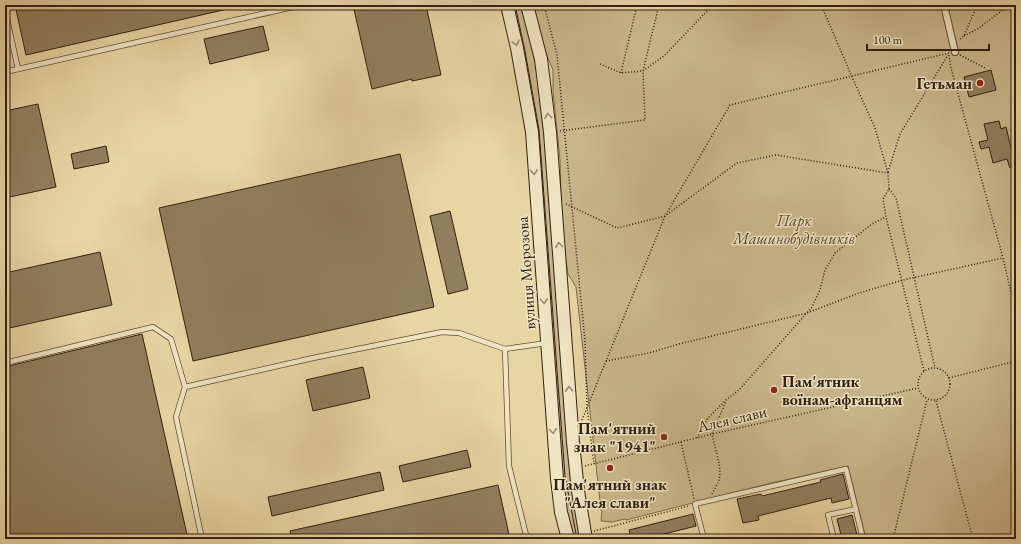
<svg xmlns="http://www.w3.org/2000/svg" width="1021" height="544" viewBox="0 0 1021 544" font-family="'EB Garamond',serif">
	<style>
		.green { fill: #c9b68a; stroke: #7e6b4f }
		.building { fill: #917e5e; stroke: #322014 }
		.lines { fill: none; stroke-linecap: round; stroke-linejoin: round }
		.service-casing { stroke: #604d38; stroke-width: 6 }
		.pedestrian-casing { stroke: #604d38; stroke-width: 8 }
		.secondary-casing { stroke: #322014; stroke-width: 14 }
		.path { stroke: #322014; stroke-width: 1.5; stroke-dasharray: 1 2; stroke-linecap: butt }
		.service { stroke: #f0e4c3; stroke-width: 4.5 }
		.pedestrian { stroke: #f0e4c3; stroke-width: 6 }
		.secondary { stroke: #f0e4c3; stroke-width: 12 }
		.tram { stroke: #322014; stroke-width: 1 }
		.oneway { stroke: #9a8c74 }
		.poi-dot { fill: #8f2418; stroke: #f0e4c3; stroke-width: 1.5 }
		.labels { text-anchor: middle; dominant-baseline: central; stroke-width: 3; stroke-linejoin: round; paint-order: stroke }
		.poi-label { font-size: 16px; font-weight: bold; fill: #322014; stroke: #f0e4c3; text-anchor: end }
		.park-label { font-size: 16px; font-style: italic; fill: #584632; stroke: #f0e4c3 }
		.street-label { font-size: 16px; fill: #322014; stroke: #f0e4c3 }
	</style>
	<rect width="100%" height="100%" fill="#e8d5a2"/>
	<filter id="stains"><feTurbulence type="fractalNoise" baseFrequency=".005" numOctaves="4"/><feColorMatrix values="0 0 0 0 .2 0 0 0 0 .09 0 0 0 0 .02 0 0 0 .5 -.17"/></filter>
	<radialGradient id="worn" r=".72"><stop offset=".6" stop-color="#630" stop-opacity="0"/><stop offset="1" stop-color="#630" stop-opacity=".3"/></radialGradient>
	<g class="green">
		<path d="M511 5H523L536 68 546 135 584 539H571L565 510 535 136Z"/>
		<path d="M533 5H1016V539H866L848 466 771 483 626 520 625 519 612 522 601 521 602 510H601L576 287 568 274 562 236 560 159 553 91V70L543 47Z"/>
	</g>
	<g class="building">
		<path d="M15 5H231L232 8 26 55Z"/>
		<path d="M353 5H426L441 75 412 81V79L372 89Z"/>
		<path d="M263 26 269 50 210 64 204 39Z"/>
		<path d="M991 70 996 90 969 97 964 77Z"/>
		<path d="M38 104 56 187 5 198V111Z"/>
		<path d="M999 121 1001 129 1006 127 1011 148 1016 147V166L1010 168 1007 159 993 163 989 147 981 149 979 142 988 140 984 124Z"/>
		<path d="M106 146 109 162 74 169 71 154Z"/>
		<path d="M400 154 434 307 193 361 159 208Z"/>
		<path d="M450 211 468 289 448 294 430 216Z"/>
		<path d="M100 252 112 305 5 329V273Z"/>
		<path d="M142 334 188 539H5V367Z"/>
		<path d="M363 367 370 398 313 411 306 380Z"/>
		<path d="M467 450 471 467 403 482 399 466Z"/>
		<path d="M380 472 384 490 272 516 268 497Z"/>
		<path d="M843 474 849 499 832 503 831 498 758 516 759 520 743 523 737 499 761 494 762 496 821 482 820 480Z"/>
		<path d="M498 485 510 539H292L290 531Z"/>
		<path d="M693 514 696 526 644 539H631L629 530Z"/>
		<path d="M852 515 858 539H842L837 519Z"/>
	</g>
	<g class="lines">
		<defs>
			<g id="service">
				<path d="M5 10 18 69"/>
				<path d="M5 72 293 7"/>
				<path d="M505 349 547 343"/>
				<path d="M5 363 153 327 171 339 185 387"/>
				<path d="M202 539 176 417 185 387 313 358 442 332 459 333 505 349 509 466 527 539"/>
				<path d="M704 539 695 504 846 469 863 539"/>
				<path d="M834 539 828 515 856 509"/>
			</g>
			<path id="pedestrian" d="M944 5 955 52"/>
			<g id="secondary">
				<path d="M507 5 517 48 532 132 557 479 561 512 568 539"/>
				<path d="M527 5 541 59 550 132 573 442 578 491 586 539"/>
			</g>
		</defs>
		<use href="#service" class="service-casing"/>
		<use href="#pedestrian" class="pedestrian-casing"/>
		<use href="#secondary" class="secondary-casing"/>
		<g class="path">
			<path d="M544 5 557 55 585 341 587 407 594 464"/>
			<path d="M820 5 823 9 852 77 875 128 888 173"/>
			<path d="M964 36 979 28 1009 5"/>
			<path d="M960 39 964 36 977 5"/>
			<path d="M949 55 951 68 1003 258"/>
			<path d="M960 55 985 68"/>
			<path d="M600 64 621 73 643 71 664 56 707 11 711 5"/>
			<path d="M621 73 637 5"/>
			<path d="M560 131 645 120 643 71 659 5"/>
			<path d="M888 172 900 134 948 55"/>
			<path d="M889 189 896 198 935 368"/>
			<path d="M566 204 617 228 665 216 737 163 776 155 888 173 889 189 883 199 886 217 924 371"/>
			<path d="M606 361 649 353 679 344 807 313 859 293 903 280 1003 258 1016 315"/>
			<circle cx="934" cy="384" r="16"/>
			<path d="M949 378 1016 361"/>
			<path d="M936 401 973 539"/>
			<path d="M582 420 665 216 730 105 949 53"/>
			<path d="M697 438 708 418 727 399 739 390 812 307 820 290 825 270 835 253 872 224 886 217"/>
			<path d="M681 442 694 499"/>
			<path d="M585 466 712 434 918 388"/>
			<path d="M712 494 719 481 720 473 719 463 712 434 726 401"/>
			<path d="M594 531 689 506"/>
			<path d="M893 539 927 400"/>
		</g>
		<use href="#service" class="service"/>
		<use href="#pedestrian" class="pedestrian"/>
		<use href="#secondary" class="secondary"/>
		<path class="tram" d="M515 5 525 51 539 130 565 476 577 539"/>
	</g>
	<defs><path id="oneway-chevron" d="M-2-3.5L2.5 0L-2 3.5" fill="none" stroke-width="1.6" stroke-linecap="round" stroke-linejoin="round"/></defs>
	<g class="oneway">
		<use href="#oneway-chevron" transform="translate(516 43) rotate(78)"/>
		<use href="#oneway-chevron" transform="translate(548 116) rotate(-97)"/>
		<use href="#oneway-chevron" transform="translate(534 172) rotate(86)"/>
		<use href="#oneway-chevron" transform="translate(559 245) rotate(-95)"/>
		<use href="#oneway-chevron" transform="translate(544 301) rotate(86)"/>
		<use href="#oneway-chevron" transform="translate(569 389) rotate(-94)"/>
		<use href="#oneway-chevron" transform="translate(553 431) rotate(86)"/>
	</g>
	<g class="poi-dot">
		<circle cx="980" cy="83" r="4"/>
		<circle cx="774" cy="390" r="4"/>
		<circle cx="664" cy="437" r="4"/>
		<circle cx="610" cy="468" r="4"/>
	</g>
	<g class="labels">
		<g class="poi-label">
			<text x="972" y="83">Гетьман</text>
			<text x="782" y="381" text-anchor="start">Пам'ятник<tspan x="782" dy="18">воїнам-афганцям</tspan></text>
			<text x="656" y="428">Пам'ятний<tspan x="656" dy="18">знак "1941"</tspan></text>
			<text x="610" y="484" text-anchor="middle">Пам'ятний знак<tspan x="610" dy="18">"Алея слави"</tspan></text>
		</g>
		<g class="park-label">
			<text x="794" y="220">Парк<tspan x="794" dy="18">Машинобудівників</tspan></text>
		</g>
		<g class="street-label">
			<text transform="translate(526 273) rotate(-94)">вулиця Морозова</text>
			<text transform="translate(732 419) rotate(-13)">Алея слави</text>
		</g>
	</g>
	<rect width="1021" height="544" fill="none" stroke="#e8d5a2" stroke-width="20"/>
	<rect x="6" y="6" width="1009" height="532" fill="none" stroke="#322014" stroke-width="2"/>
	<rect x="10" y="10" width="1001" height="524" fill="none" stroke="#322014"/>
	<path d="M867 44v6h122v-6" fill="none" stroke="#322014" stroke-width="2"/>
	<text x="873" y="44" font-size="12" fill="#322014" stroke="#f0e4c3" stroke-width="3" paint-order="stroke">100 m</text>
	<rect width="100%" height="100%" filter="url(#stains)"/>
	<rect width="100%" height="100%" fill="url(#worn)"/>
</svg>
